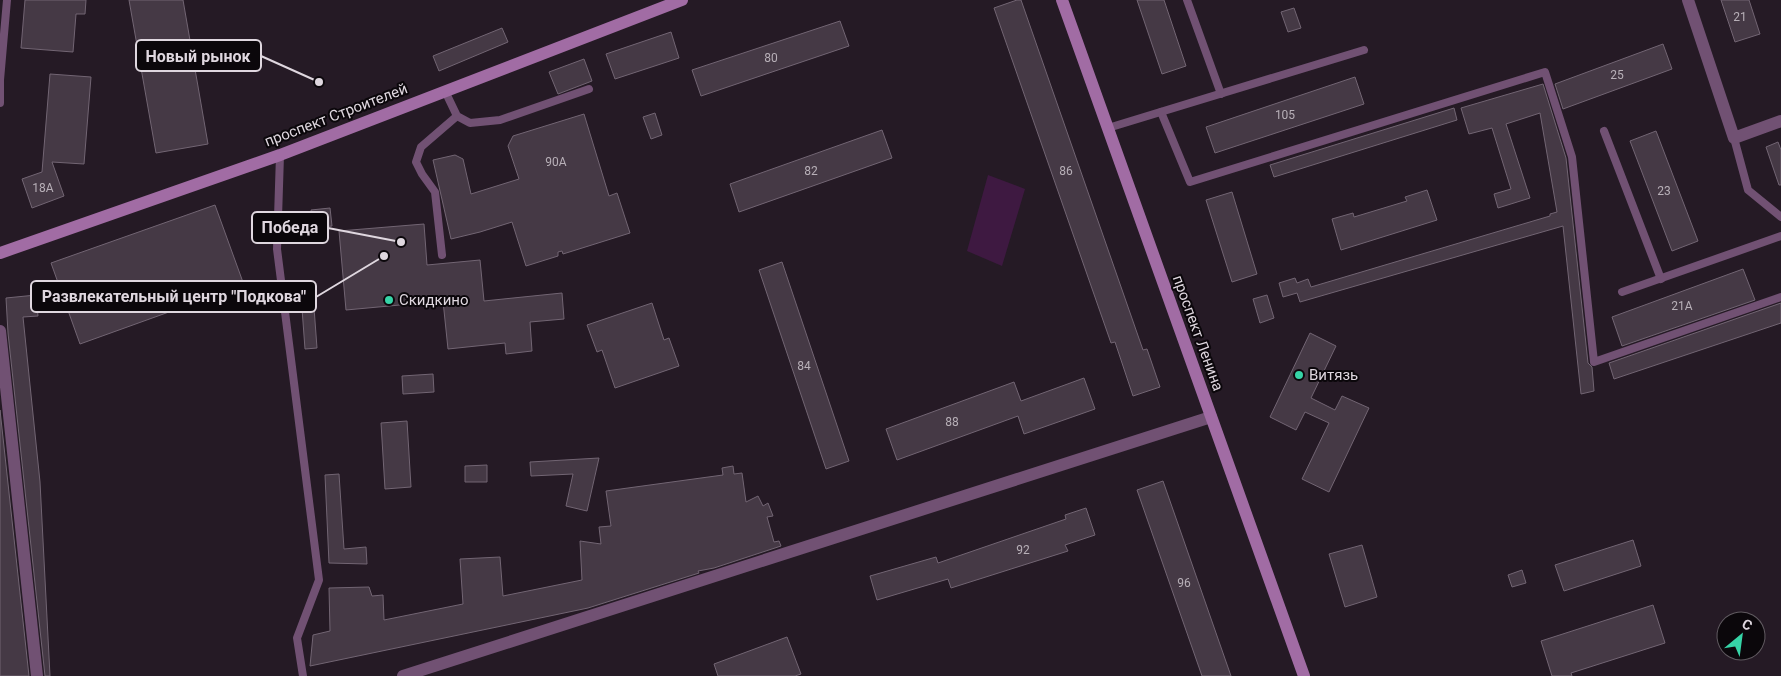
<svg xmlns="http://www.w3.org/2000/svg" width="1781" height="676" viewBox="0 0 1781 676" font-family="Roboto,sans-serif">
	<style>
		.pitch { fill: #3e1941 }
		.building { fill: #453945; stroke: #726573 }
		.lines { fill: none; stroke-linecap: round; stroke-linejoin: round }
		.lane { stroke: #715173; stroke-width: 8 }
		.street { stroke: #715173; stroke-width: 12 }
		.secondary { stroke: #a16ca4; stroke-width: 12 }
		.poi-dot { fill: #36d4a7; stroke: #0b070b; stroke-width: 2 }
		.labels { text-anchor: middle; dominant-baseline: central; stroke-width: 4; stroke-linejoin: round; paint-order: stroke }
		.number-label { font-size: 12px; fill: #b8b0b8 }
		.street-label { font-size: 15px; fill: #dfd7df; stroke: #0b070b }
		.poi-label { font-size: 15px; fill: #dfd7df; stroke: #0b070b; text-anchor: start }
		.leader { fill: none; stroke: #dfd7df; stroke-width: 2 }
		.callout-dot { fill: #dfd7df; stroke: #0b070b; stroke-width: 2 }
		.callout { fill: #0b070b; stroke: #dfd7df; stroke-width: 2 }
		.callout-label { font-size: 16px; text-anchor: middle; font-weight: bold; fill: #dfd7df }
	</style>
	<rect width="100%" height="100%" fill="#251a25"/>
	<path class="pitch" d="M988 175 1025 189 1002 266 967 251Z"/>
	<g class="building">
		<path d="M25 0H86L85 14H76L73 52 21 48Z"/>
		<path d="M129 0H183L208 144 156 153Z"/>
		<path d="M1017 0H1021L1143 350 1147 349 1160 387 1133 396 1115 342 1111 343 994 8Z"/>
		<path d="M1137 0H1164L1186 66 1162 74Z"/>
		<path d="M1721 0H1749L1760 34 1735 42Z"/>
		<path d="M1294 8 1301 28 1288 32 1281 12Z"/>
		<path d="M840 21 849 46 701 96 692 70Z"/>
		<path d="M502 28 508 42 439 71 433 56Z"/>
		<path d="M671 32 679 58 615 79 606 54Z"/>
		<path d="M1663 44 1672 69 1563 109 1555 84Z"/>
		<path d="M584 59 592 81 558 94 549 72Z"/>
		<path d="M50 74 91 77 84 164 52 162 64 196 32 208 22 179 42 172Z"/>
		<path d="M1355 77 1364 104 1215 153 1206 127Z"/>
		<path d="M1543 84 1566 158 1588 363 1592 367 1594 391 1581 394 1563 226 1300 302 1297 293 1283 297 1279 283 1295 278 1297 283 1308 279 1311 287 1550 216V214L1557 212 1540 113 1506 124 1530 198 1498 208 1494 194 1511 189 1492 128 1469 134 1461 108Z"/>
		<path d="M1454 108 1457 120 1274 177 1270 165Z"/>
		<path d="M655 113 662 135 651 139 643 117Z"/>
		<path d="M584 114 609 196 617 193 630 233 563 254 562 251 558 252V256L526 266 512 222 480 232 451 239 433 160 455 155 463 159 471 194 519 179 508 146 513 136Z"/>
		<path d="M882 130 892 158 739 212 730 184Z"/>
		<path d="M1656 131 1698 241 1672 251 1630 141Z"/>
		<path d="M1778 142 1781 150V185H1779L1766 147Z"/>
		<path d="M1427 190 1437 220 1341 250 1332 219 1353 213 1354 217 1407 201 1405 197Z"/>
		<path d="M1232 192 1257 274 1232 282 1206 200Z"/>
		<path d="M215 205 244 285 80 344 51 263Z"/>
		<path d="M330 208 332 226 313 228 311 210Z"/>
		<path d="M424 224 427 265 480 260 484 301 562 293 564 319 530 322 532 351 506 354 505 343 448 349 443 301 346 310 339 231Z"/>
		<path d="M782 262 849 461 826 469 759 270Z"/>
		<path d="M1743 269 1755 300 1622 346 1612 317Z"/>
		<path d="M313 294 317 348 305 349 301 295Z"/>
		<path d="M36 295 38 316 23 317 40 482 50 676H45L8 333 6 298Z"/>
		<path d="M1267 295 1274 318 1260 323 1253 299Z"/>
		<path d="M652 303 664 340 669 338 679 366 615 388 602 350 597 352 587 325Z"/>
		<path d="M1781 303V323L1614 379 1609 363Z"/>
		<path d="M1310 333 1336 346 1311 398 1335 410 1342 396 1369 408 1329 492 1302 479 1329 423 1305 412 1296 430 1270 417Z"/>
		<path d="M433 374 434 392 403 394 402 376Z"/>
		<path d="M1084 378 1095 409 1024 434 1018 416 897 460 886 429 1014 382 1021 401Z"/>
		<path d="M0 410 29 676H0Z"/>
		<path d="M407 421 411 487 385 489 381 423Z"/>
		<path d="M599 458 587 511 566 506 573 474 531 476 530 462Z"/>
		<path d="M487 465V482H465V466Z"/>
		<path d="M733 466 734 474 742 473 746 502 758 496 763 506 768 503 773 516 767 517 774 542 779 541 781 546 714 568 698 571 699 573 588 608 310 666 313 635 330 631 329 588 369 587 372 596 383 595 384 620 463 604 460 559 500 557 503 596 582 580 580 541 601 544 599 527 611 526 606 491 723 475 722 468Z"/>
		<path d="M339 474 344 549 366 547 367 564 329 563 325 475Z"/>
		<path d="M1163 481 1231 676H1202L1137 490Z"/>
		<path d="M1086 508 1095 535 1065 545 1068 551 951 588 948 579 877 600 870 576 936 557 938 563 1066 519 1065 515Z"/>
		<path d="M1633 540 1641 566 1564 591 1555 565Z"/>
		<path d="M1362 545 1377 597 1345 607 1329 554Z"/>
		<path d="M1522 570 1526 583 1512 587 1508 575Z"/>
		<path d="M1653 605 1665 643 1571 673 1572 676H1552L1541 641Z"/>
		<path d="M787 637 801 674 795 676H718L714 664Z"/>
	</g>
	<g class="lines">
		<g class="lane">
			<path d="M1187 0 1221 94"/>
			<path d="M445 91 457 116 470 123 500 120 589 89"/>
			<path d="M0 103V80L7 0"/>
			<path d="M1161 112 1190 182 1545 72 1572 157 1594 362 1781 297"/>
			<path d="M1108 128 1364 50"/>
			<path d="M1604 131 1661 279"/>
			<path d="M1734 138 1748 190 1781 217"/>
			<path d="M280 155 277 249 319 580 297 638 303 676"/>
			<path d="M442 255 435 192 422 174 416 162 421 147 457 116"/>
			<path d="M1622 292 1781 236"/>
		</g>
		<g class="street">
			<path d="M1688 0 1734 138 1781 121"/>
			<path d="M0 331 37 676"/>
			<path d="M403 676 1211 417"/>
		</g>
		<g class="secondary">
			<path d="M1062 0 1304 676"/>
			<path d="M0 253 280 155 682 0"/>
		</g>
	</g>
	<g class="poi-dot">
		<circle cx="389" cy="300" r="5"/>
		<circle cx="1299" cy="375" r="5"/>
	</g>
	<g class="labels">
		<g class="number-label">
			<text x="1740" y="17">21</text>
			<text x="771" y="58">80</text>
			<text x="1617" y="75">25</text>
			<text x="1285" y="115">105</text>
			<text x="556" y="162">90А</text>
			<text x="811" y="171">82</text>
			<text x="1066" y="171">86</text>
			<text x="43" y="188">18А</text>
			<text x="1664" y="191">23</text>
			<text x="1682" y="306">21А</text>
			<text x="804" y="366">84</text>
			<text x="952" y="422">88</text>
			<text x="1023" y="550">92</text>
			<text x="1184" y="583">96</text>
		</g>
		<g class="street-label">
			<text transform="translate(336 115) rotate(-21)">проспект Строителей</text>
			<text transform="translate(1198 333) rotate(70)">проспект Ленина</text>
		</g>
		<g class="poi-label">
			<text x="399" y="300">Скидкино</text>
			<text x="1309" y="375">Витязь</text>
		</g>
	</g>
	<path class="leader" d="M319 82L261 56M401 242L328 228M384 256L316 297"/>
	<g class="callout-dot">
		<circle cx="319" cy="82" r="5"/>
		<circle cx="401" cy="242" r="5"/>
		<circle cx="384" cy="256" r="5"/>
	</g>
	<g class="callout">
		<rect x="136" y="40" width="125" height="31" rx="5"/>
		<rect x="252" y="212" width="76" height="31" rx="5"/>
		<rect x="31" y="281" width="285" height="31" rx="5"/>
	</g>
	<g class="callout-label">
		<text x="198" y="62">Новый рынок</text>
		<text x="290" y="233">Победа</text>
		<text x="174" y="302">Развлекательный центр "Подкова"</text>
	</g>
	<g transform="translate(1741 636) rotate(29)"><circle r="24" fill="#0b070b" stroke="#605a60"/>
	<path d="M0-4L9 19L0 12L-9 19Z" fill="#36d4a7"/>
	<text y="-8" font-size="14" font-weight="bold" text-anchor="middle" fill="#dfd7df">С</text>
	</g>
</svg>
